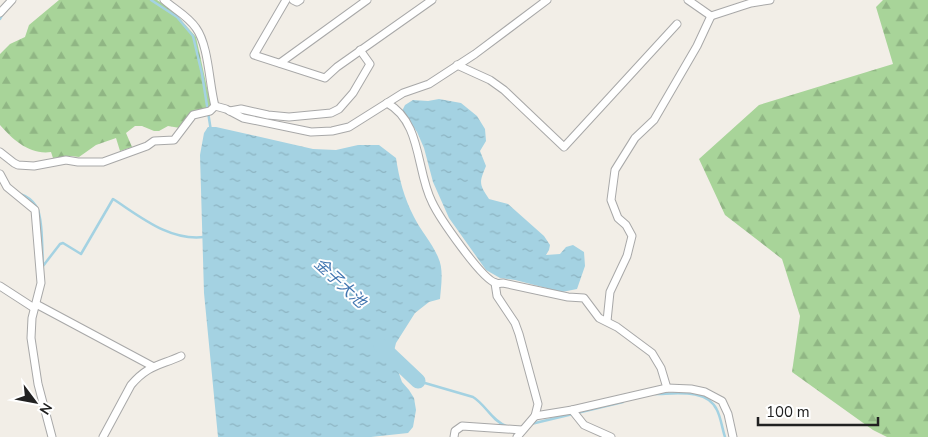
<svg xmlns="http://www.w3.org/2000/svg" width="928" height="437" viewBox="0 0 928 437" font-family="'Nunito Sans','Noto Sans JP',sans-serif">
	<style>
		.forest { fill: url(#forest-firs) }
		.water { fill: url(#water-ripples) }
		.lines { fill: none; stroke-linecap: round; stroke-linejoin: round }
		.stream { stroke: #a4d2e2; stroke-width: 2.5 }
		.river { stroke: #a4d2e2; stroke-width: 15 }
		.minor-casing { stroke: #a8a8a8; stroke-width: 9 }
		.minor { stroke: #fff; stroke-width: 7 }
		.labels { text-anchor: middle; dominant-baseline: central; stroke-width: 4; stroke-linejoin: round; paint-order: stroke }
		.water-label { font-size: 16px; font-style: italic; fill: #4276b0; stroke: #fff }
	</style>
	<defs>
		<pattern id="forest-firs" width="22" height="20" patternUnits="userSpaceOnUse" patternTransform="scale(1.25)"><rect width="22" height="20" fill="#a8d499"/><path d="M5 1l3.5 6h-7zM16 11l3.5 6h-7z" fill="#90b684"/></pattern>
		<pattern id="water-ripples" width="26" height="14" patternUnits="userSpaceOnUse" patternTransform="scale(1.25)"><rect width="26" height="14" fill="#a4d2e2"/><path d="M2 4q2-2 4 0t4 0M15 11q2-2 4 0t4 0" fill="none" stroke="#8db4c2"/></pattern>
	</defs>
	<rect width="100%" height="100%" fill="#f2eee7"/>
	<g class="forest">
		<path d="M59 0H157L173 11 196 37 211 106 180 128 168 126 159 131H154L142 126H135L126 133 132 147 120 151 116 138 96 145 79 157 71 156 53 158 51 152C30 155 13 140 0 125V54L10 44 25 37 29 25Z"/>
		<path d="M883 0H928V437H887L873 430 792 372 800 316 782 259 725 215 699 159 759 105 893 64 876 7Z"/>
	</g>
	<g class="water">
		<path d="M439 99 461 103 477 116 485 129 486 141 480 151 486 166C479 183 479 184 489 199L508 204 544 236 550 245 549 250 546 255 560 254 566 247 573 245 584 252 585 266 577 289 562 292 515 280 500 278 486 270 449 218 433 182 424 148 417 132 402 111 405 105 413 100 428 101Z"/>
		<path d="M208 127H216L313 149 336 150 358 145H379L396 158C399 178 404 198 414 217 421 231 432 243 438 257 444 269 441 286 440 299L429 302 415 313 396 343 394 351 397 368 402 382 409 390 414 398 416 410 413 427 408 433 371 437H218L204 293 200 155 204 133Z"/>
	</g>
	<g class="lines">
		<g class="stream">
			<path d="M151 0 177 17 193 36 202 74 211 131"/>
			<path d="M0 19 4 12"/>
			<path d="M20 194C26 196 32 200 36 206 43 216 42 252 43 266L60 244 63 243 81 254 113 199C141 217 169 241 204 237"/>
			<path d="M418 381 473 397C486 405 491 420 506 426"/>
			<path d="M655 394C674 394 707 388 717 410 721 418 722 428 725 437"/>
			<path d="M531 424 623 402"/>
		</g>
		<path class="river" d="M381 346 418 381"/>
		<defs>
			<g id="minor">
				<path d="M164 0C174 9 188 16 196 28 209 46 209 84 215 106L226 109 243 118 311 132 332 131 349 127 403 93 429 84 475 54 547 0"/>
				<path d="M286 0 254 55 325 78 337 67 432 0"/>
				<path d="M293 0 297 2 300 0"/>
				<path d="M688 0 711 16 751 3 770 0"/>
				<path d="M0 13 12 0"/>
				<path d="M280 63 367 0"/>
				<path d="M457 65 490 80 504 90 564 147 677 24"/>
				<path d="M387 103C422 122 416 171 432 202 439 217 482 280 496 283 498 284 501 283 503 283L568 297 584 298 599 318 617 327 652 353 661 368 667 388"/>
				<path d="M230 111 241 109 268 115 289 117 331 113 339 109 353 93 370 64 360 50"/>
				<path d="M0 152 14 163 18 165 34 166 66 160 78 162H103L147 146 154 141 174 140 193 115 210 111 215 106"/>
				<path d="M0 174 7 187 35 210 41 283 32 318 31 338 38 384 52 437"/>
				<path d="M495 283 497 296 515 323 519 334 538 404 535 416 517 437"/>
				<path d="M0 286 34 308"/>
				<path d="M36 304 152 366"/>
				<path d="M607 321 610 292 627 256 632 236 626 225 618 218 611 200 615 170 635 138 654 120 697 46 711 16"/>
				<path d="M572 410 584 425 611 437"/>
				<path d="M535 416 572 410 667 388 691 389 705 392 722 401 728 414 733 437"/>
				<path d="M103 437 131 385C148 365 159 366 181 356"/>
				<path d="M454 437 455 431 462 426 522 430"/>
			</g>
		</defs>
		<use href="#minor" class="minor-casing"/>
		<use href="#minor" class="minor"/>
	</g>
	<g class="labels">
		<g class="water-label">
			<text transform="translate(340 283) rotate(43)">金子大池</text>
		</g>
	</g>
	<g transform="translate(35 402) rotate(122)" stroke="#ffffff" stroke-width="4" paint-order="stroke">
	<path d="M0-4L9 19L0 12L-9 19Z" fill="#212121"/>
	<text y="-8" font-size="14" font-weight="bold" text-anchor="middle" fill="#212121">N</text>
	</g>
	<path d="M758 417v8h120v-8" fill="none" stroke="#212121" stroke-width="2.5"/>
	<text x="766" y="417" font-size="15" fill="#212121" stroke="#ffffff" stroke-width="4" paint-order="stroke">100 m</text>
</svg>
